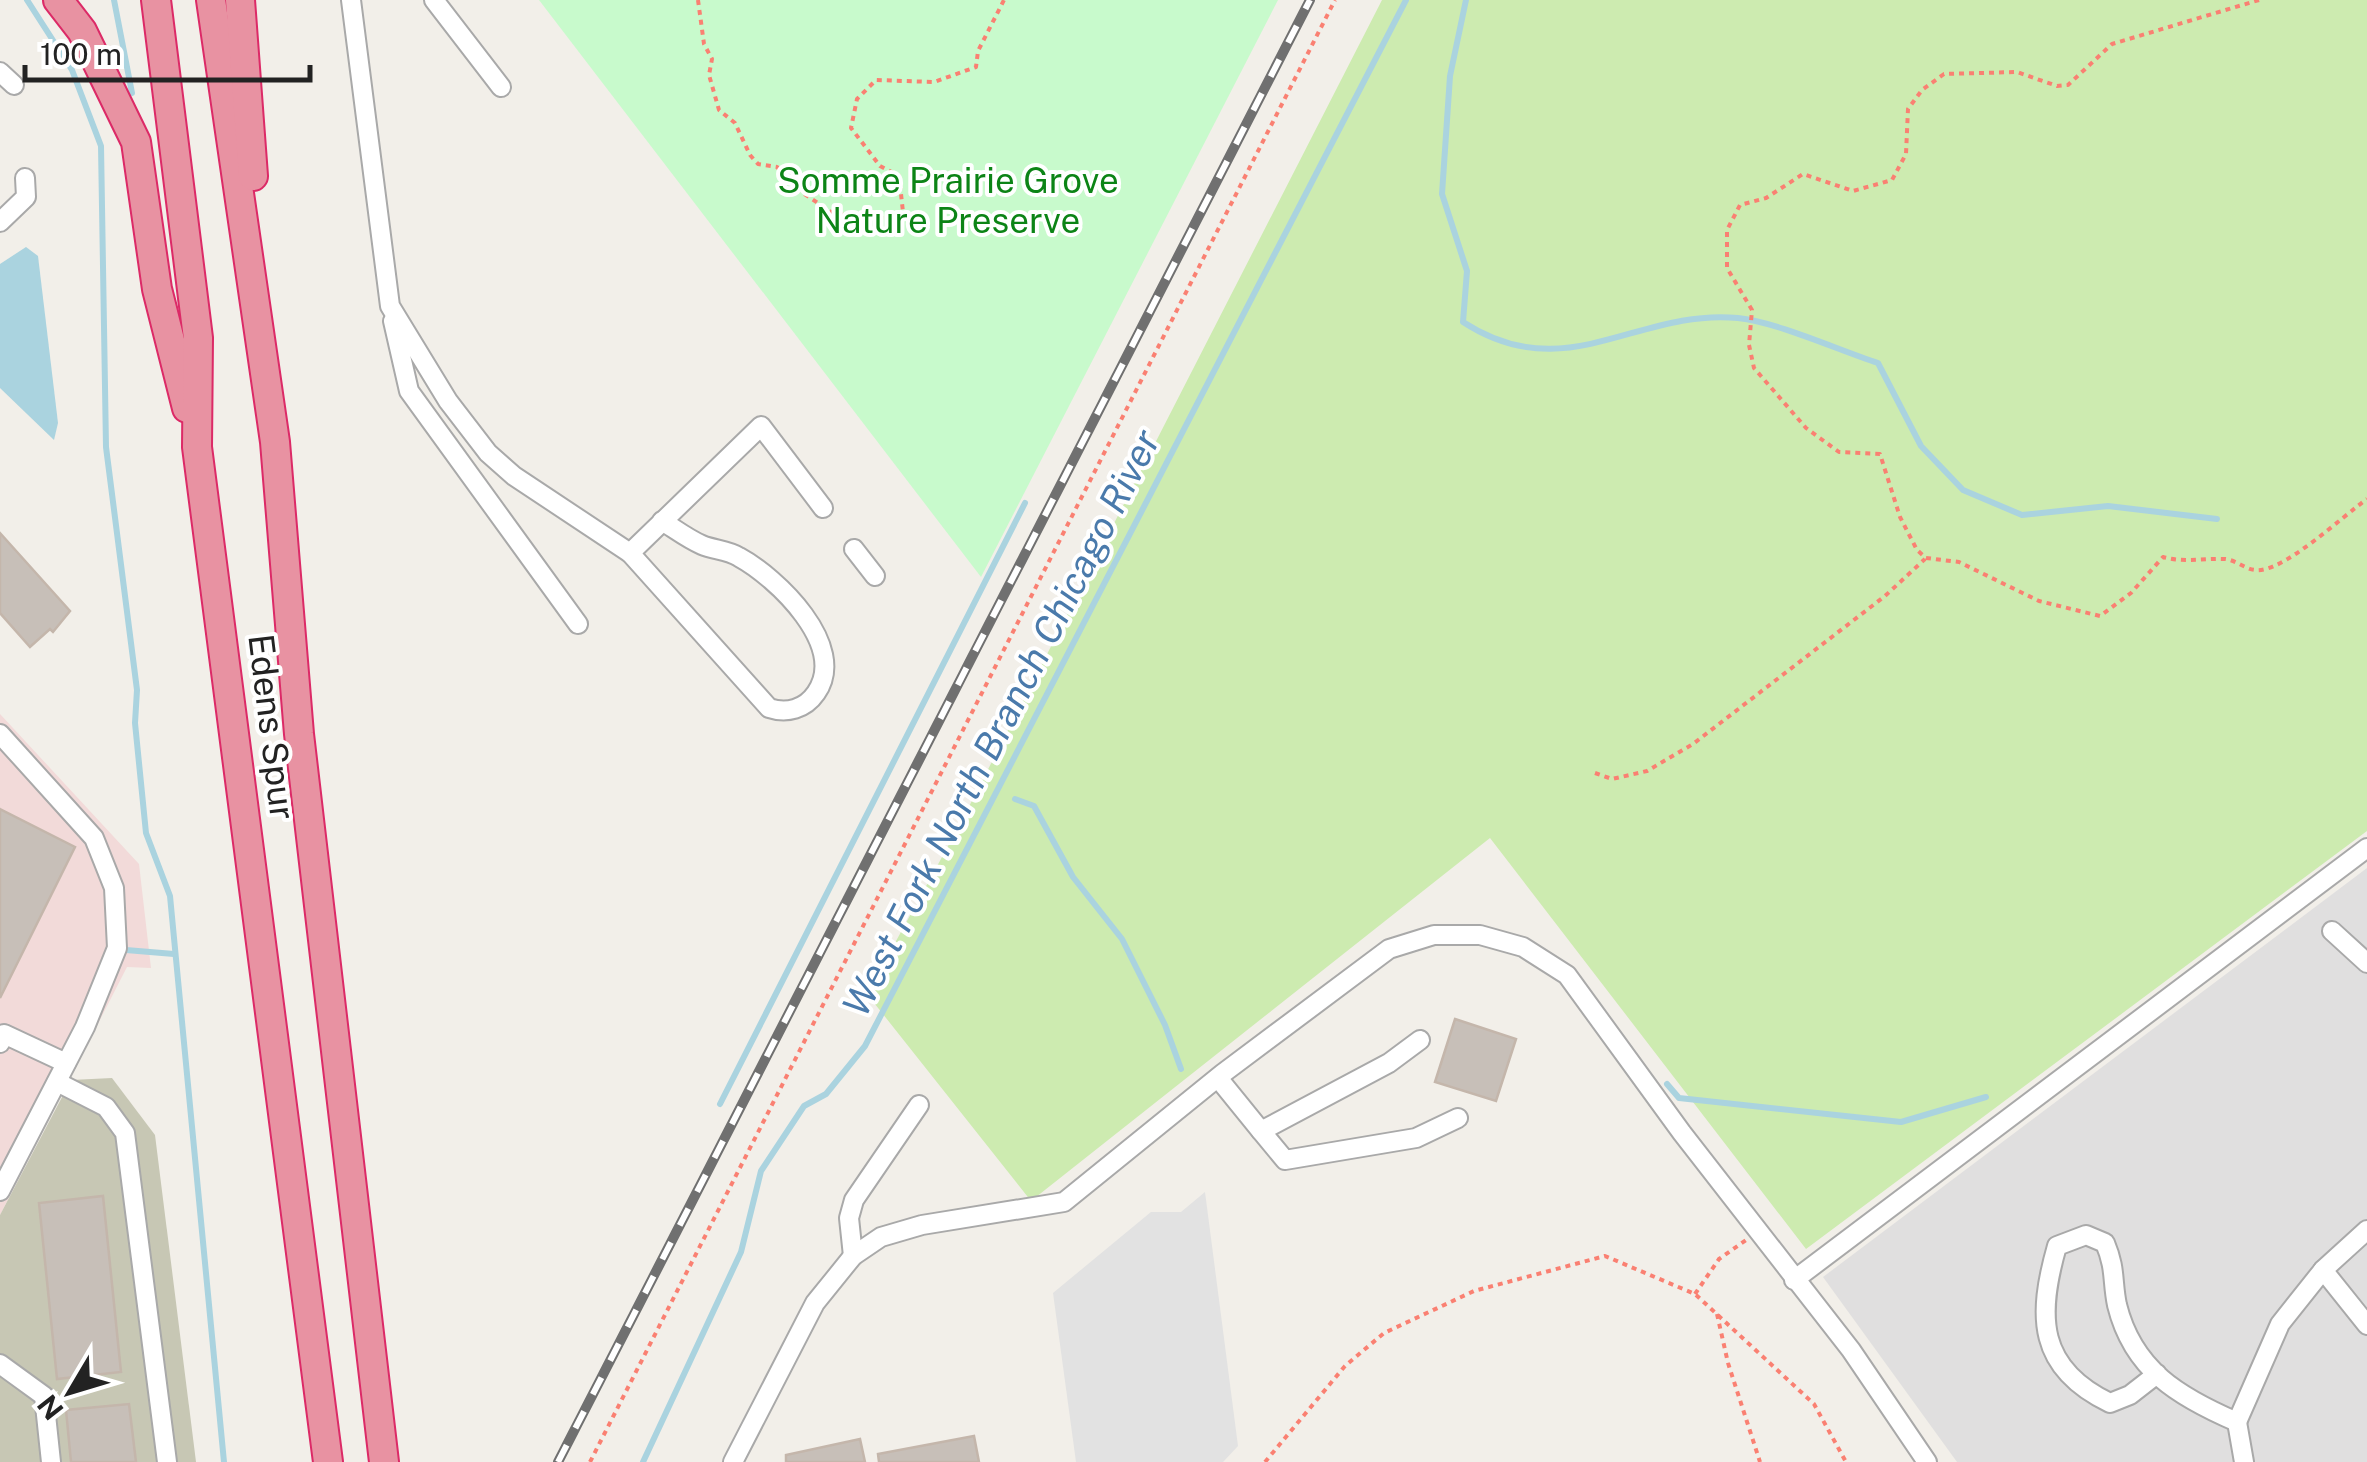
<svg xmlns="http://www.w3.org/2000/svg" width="2367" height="1462" viewBox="0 0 2367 1462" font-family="'Public Sans',sans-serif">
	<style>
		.residential { fill: #e0dfdf }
		.commercial { fill: #f2dad9 }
		.construction { fill: #c7c7b4 }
		.grass { fill: #cdebb0 }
		.park { fill: #c8facc }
		.parking { fill: #e2e2e2 }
		.water { fill: #aad3df }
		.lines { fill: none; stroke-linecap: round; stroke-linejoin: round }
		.stream { stroke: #aad3df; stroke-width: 6 }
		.building { fill: #c7bfb8; stroke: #c4b6ab; stroke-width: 2.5 }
		.minor-casing { stroke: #a9a9a9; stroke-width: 22 }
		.highway-casing { stroke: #dc2a67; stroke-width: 32 }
		.path { stroke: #fa8072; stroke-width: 4; stroke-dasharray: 5 5; stroke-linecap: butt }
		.minor { stroke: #fff; stroke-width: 18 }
		.highway { stroke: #e892a2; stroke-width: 28 }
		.rail-casing { stroke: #707070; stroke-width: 10 }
		.rail { stroke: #fff; stroke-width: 6; stroke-dasharray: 19; stroke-linecap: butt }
		.labels { text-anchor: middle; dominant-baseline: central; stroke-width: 8; stroke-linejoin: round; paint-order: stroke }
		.park-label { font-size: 35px; fill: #0c8416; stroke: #fff }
		.street-label { font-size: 35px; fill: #222; stroke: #fff }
		.water-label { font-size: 38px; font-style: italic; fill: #4a7aab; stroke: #fff }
	</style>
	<rect width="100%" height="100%" fill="#f2efe9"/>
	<path class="residential" d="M2367 868V1462H1957L1823 1277Z"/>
	<path class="commercial" d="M0 714 139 864 151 968 127 967 0 1215Z"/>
	<path class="construction" d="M112 1078 155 1135 196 1462H0V1215L71 1080Z"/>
	<path class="grass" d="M1382 0H2367V831L1806 1249 1490 838 1031 1201 867 994 959 826Z"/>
	<path class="park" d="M539 0H1278L981 577Z"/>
	<path class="parking" d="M1205 1192 1238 1446 1223 1462H1076L1053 1293 1151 1212H1181Z"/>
	<path class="water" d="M26 247 38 256 58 423 54 440 0 388V264Z"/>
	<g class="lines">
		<g class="stream">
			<path d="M27 0 72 70 101 146 106 447 137 690 135 723 146 833 170 896 224 1462"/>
			<path d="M114 0 132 93"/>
			<path d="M1466 0 1450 76 1442 194 1467 271 1463 322C1566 389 1637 308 1738 318 1777 322 1838 350 1878 363L1921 446 1963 490 2022 515 2108 506 2217 519"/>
			<path d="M1015 799 1034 806 1073 877 1122 939 1165 1025 1181 1069"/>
			<path d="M126 950 174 954"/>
			<path d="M1667 1084 1679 1098 1901 1122 1986 1097"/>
			<path d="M720 1104 1025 503"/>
			<path d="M643 1462 741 1252 761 1171 804 1106 826 1094 865 1046 1406 0"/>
		</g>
	</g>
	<g class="building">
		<path d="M0 533 70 611 53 632 50 629 30 647 0 613Z"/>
		<path d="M0 809 75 847 0 998Z"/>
		<path d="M1455 1019 1516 1039 1496 1101 1435 1082Z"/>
		<path d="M103 1196 121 1372 57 1379 39 1203Z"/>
		<path d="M129 1404 136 1462H71L66 1410Z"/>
		<path d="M974 1436 979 1462H879L878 1454Z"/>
		<path d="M860 1439 865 1462H786V1455Z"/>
	</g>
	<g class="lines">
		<defs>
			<g id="minor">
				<path d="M351 0 390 306 448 401 488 453 514 476 630 553 761 426 823 508"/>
				<path d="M434 0 501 87"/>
				<path d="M0 72 14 85"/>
				<path d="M0 222 26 197 25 178"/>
				<path d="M393 321 409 391 578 624"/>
				<path d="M854 549 875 576"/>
				<path d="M630 553 769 708C787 714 805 709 816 693 849 646 776 577 739 557 728 550 714 550 702 545 688 539 675 529 662 521"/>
				<path d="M0 734 94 838 114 888 117 948 85 1027 0 1191"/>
				<path d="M2332 931 2367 963"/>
				<path d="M0 1043 4 1034 66 1063"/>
				<path d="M1218 1078 1261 1131 1389 1063 1420 1040"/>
				<path d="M57 1082 106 1107 125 1133 167 1462"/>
				<path d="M1261 1131 1285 1160 1416 1138 1458 1118"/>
				<path d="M853 1256 849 1218 854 1200 919 1105"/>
				<path d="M2323 1270 2367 1325"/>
				<path d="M1794 1280 2367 848"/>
				<path d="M0 1364 44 1396 51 1462"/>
				<path d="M2157 1374 2130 1395 2110 1403C2037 1368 2037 1316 2057 1246L2086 1235 2105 1243C2116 1269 2112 1281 2117 1305 2133 1370 2179 1397 2237 1422"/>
				<path d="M2237 1422 2280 1324 2323 1270 2367 1230"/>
				<path d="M2237 1422 2244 1462"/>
				<path d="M733 1462 815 1303 853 1256 881 1237 922 1225 1064 1202 1222 1074 1389 949 1434 935H1480L1523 947 1567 975 1682 1133 1851 1350 1927 1462"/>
			</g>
			<g id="highway">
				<path d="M58 0 82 31 136 142 157 289 187 408"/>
				<path d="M156 0 198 338 197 447 328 1462"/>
				<path d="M211 0 275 442 299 734 384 1462"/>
				<path d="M240 0 253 176"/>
			</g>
		</defs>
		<use href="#minor" class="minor-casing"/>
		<use href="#highway" class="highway-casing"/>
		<g class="path">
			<path d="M698 0 704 44 712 59 709 75 719 110 735 123 750 155 758 164 777 167 800 191 834 214 894 219 903 212 899 176 880 166 851 128 857 99 876 80 934 82 976 67 978 51 1004 0"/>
			<path d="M2259 0 2112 44 2068 85 2057 86 2017 72 1944 74 1922 90 1908 109 1906 154 1892 180 1853 191 1803 174 1766 198 1740 205 1727 230V268L1752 310 1749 345 1754 368 1806 428 1839 452 1880 454 1900 517 1917 550 1926 558 1959 562 2039 601 2100 616 2131 593 2163 557C2185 563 2204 558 2225 559 2236 560 2245 569 2255 570 2282 574 2344 515 2367 499"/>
			<path d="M1595 773 1612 779 1647 771 1693 744 1885 596 1925 559"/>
			<path d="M1695 1294 1719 1259 1746 1240"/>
			<path d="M1717 1314 1728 1363 1760 1462"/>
			<path d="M590 1462 1335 0"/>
			<path d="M1265 1462 1345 1366 1384 1333 1474 1291 1605 1256 1695 1294 1814 1404 1846 1462"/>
		</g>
		<use href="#minor" class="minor"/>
		<use href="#highway" class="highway"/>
		<defs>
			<path id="rail" d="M558 1462 1310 0"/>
		</defs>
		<use href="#rail" class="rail-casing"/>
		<use href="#rail" class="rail"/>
	</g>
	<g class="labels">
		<g class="park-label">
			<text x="948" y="180">Somme Prairie Grove<tspan x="948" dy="40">Nature Preserve</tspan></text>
		</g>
		<g class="street-label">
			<text transform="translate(272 727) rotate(83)">Edens Spur</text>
		</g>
		<g class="water-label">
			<text transform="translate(1001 723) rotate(-63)">West Fork North Branch Chicago River</text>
		</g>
	</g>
	<g transform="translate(70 1392) rotate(232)" stroke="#ffffff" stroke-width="8" paint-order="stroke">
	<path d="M0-8L18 38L0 25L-18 38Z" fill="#222222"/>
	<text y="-15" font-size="28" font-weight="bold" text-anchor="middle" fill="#222222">N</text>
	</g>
	<path d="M25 65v15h285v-15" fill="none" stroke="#222222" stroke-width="5"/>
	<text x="40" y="65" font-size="30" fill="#222222" stroke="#ffffff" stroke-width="8" paint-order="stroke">100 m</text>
</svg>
